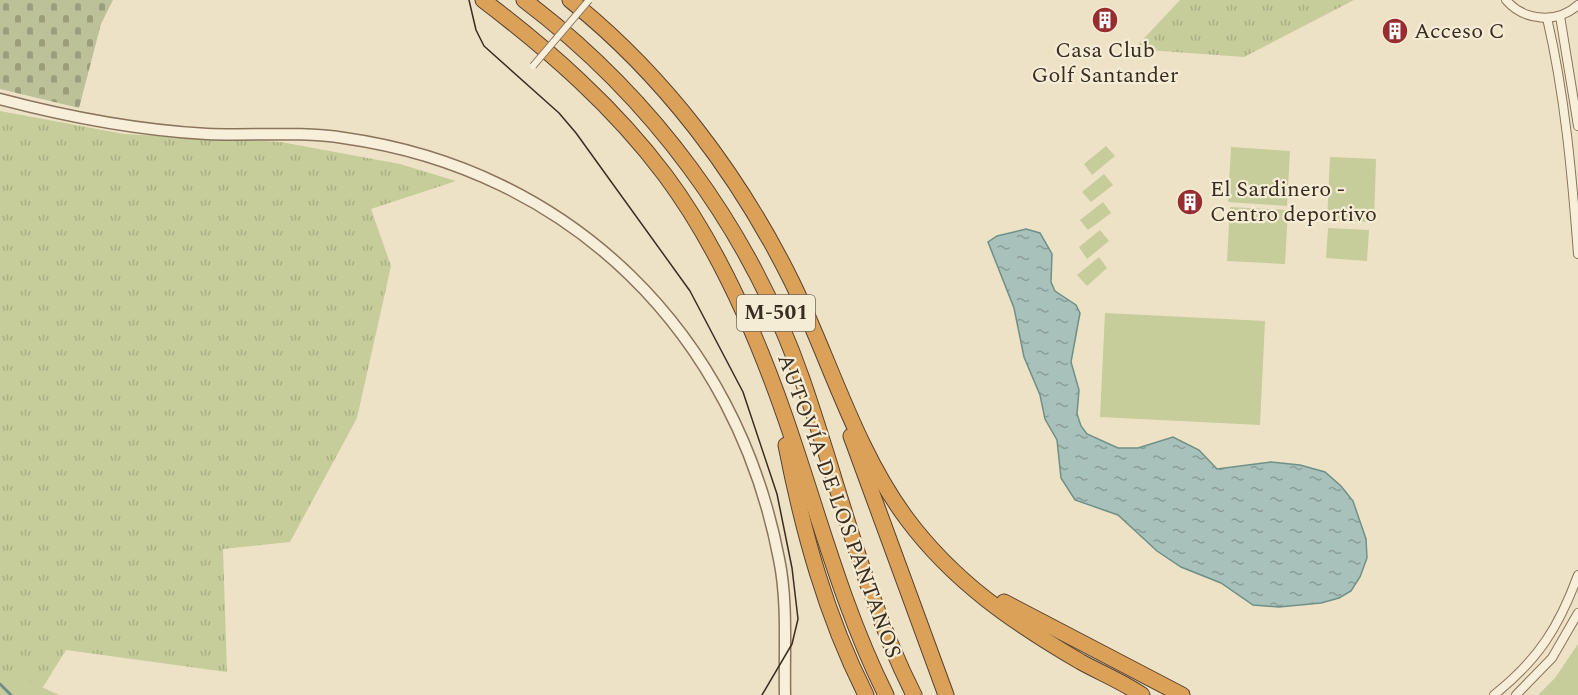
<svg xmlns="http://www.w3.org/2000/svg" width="1578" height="695" viewBox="0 0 1578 695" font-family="Spectral,serif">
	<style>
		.grass { fill: url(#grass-tufts) }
		.cemetery { fill: url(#cemetery-stones) }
		.park { fill: #c6cc9a }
		.water { fill: url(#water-ripples); stroke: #6e9087; stroke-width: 1.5 }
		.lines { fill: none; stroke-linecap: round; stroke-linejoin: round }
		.stream { stroke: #6e9087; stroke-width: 3 }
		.minor-casing { stroke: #89745c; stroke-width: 10 }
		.tertiary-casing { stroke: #89745c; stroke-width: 13 }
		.motorway-casing { stroke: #574230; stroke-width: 17 }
		.minor { stroke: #f8efda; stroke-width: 8 }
		.tertiary { stroke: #f8efda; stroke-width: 10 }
		.motorway { stroke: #dba159; stroke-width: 15 }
		.tram { stroke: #392c20; stroke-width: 1.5 }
		.pedestrian-bridge-casing { stroke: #89745c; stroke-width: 8; stroke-linecap: butt }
		.pedestrian-bridge { stroke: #f8efda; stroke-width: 6 }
		.labels { text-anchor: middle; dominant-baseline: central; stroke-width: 4.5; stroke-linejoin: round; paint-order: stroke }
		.shield { fill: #f5ecd6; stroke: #716657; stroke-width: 1.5 }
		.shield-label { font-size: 21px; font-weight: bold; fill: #392c20 }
		.poi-label { font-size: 22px; fill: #392c20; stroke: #f5ecd6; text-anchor: start }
		.street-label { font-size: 22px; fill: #392c20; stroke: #f5ecd6 }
	</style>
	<defs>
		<pattern id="grass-tufts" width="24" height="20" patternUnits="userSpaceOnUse" patternTransform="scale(1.5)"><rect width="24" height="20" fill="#c6cc9a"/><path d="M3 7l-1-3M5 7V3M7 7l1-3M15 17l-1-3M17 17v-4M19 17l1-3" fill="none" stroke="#abaf84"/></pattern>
		<pattern id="cemetery-stones" width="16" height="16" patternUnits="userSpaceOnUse" patternTransform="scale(1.5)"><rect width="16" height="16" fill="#bdc199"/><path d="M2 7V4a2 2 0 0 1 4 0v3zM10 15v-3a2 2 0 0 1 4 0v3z" fill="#9b9d7c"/></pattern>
		<pattern id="water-ripples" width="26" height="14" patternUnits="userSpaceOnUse" patternTransform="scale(1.5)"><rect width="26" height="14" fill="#a8c1ba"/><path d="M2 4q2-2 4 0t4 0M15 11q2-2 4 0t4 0" fill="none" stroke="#8a9d97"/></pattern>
	</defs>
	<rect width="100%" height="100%" fill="#eee2c6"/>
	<g class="grass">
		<path d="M1180 0H1354L1244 57 1134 49Z"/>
		<path d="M0 111 124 134 281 142 400 164 456 181 371 209 391 266 357 418 290 542 223 549 227 672 66 650 43 687 0 682Z"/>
	</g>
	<path class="cemetery" d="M0 0H113L101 24 79 108 0 89Z"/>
	<g class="park">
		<path d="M1106 146 1115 156 1092 175 1084 164Z"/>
		<path d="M1231 147 1290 151 1287 206 1228 202Z"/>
		<path d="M1330 157 1376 159 1374 222 1327 221Z"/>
		<path d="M1104 174 1113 185 1091 202 1082 192Z"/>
		<path d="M1103 202 1111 213 1088 230 1080 220Z"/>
		<path d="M1230 207 1288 210 1285 264 1227 261Z"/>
		<path d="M1328 228 1369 230 1367 261 1326 258Z"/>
		<path d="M1100 230 1109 241 1087 259 1079 247Z"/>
		<path d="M1099 257 1107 268 1087 286 1077 275Z"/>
		<path d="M1105 313 1265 321 1260 425 1100 417Z"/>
		<path d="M1578 644V695H1538L1555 678Z"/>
		<path d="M5 670 59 695H0V675Z"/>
	</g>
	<path class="water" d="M1026 229 1040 233 1052 254 1051 282 1055 291 1076 305 1080 313 1071 362 1079 390 1077 414 1081 426 1087 434 1118 448H1138L1173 437 1199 450 1217 469 1271 462 1300 465 1325 472 1341 486 1353 501 1366 539 1367 558 1360 577 1351 591 1339 598 1321 603 1279 607 1253 605 1221 583 1181 567 1157 551 1118 515 1075 500 1061 478 1057 440 1045 419 1040 395 1024 357 1014 308 988 242 997 236Z"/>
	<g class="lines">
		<path class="stream" d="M0 684 11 695"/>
		<defs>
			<g id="minor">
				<path d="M1506 0C1524 21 1557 24 1578 5"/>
				<path d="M1560 16 1578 126"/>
				<path d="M1547 18C1565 95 1572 175 1578 254"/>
				<path d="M1494 695C1538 660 1559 627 1578 575"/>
				<path d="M1516 695 1552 658 1578 613"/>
			</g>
			<path id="tertiary" d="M0 99C68 117 137 130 207 134 252 136 299 131 344 138 572 170 736 334 779 559 788 602 784 651 785 695"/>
			<g id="motorway">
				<path d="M483 0C550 51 614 107 665 175 718 246 755 331 784 414 817 508 841 605 886 695"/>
				<path d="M524 0C651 96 749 227 802 379 839 485 863 594 914 695"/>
				<path d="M570 0C664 75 739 175 792 282 830 360 855 449 907 519 954 582 1014 623 1081 662 1101 673 1123 682 1142 695"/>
				<path d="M851 436 946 695"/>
				<path d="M786 445C803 532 826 616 866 695"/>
				<path d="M1004 602 1182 695"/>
			</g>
		</defs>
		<use href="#minor" class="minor-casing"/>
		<use href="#tertiary" class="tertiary-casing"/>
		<use href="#motorway" class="motorway-casing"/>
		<use href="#minor" class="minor"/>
		<use href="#tertiary" class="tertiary"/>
		<use href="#motorway" class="motorway"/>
		<path class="tram" d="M469 0 476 30 484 46 559 113 576 133 690 291 743 392 777 494 792 568 798 619 792 644 762 695"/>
		<defs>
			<path id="pedestrian-bridge" d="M533 66 589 0"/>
		</defs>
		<use href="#pedestrian-bridge" class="pedestrian-bridge-casing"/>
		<use href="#pedestrian-bridge" class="pedestrian-bridge"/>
	</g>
	<defs>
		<symbol id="building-disc" viewBox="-11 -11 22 22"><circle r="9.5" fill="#972d2e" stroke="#f5ecd6"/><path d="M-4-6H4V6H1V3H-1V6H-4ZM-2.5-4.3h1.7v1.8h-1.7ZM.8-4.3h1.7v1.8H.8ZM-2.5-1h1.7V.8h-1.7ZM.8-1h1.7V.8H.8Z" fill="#fff"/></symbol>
	</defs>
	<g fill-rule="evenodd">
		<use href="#building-disc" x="1090" y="5" width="30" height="30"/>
		<use href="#building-disc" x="1380" y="16" width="30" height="30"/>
		<use href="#building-disc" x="1175" y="187" width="30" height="30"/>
	</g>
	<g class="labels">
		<rect class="shield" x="737" y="295" width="78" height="36" rx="4.5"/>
		<g class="shield-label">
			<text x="776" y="313">M-501</text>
		</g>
		<g class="poi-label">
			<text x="1414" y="31">Acceso C</text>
			<text x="1105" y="50" text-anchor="middle">Casa Club<tspan x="1105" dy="25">Golf Santander</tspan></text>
			<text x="1210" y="189">El Sardinero -<tspan x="1210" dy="25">Centro deportivo</tspan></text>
		</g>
		<g class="street-label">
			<text transform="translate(839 506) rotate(70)">AUTOVÍA DE LOS PANTANOS</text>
		</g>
	</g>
</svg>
